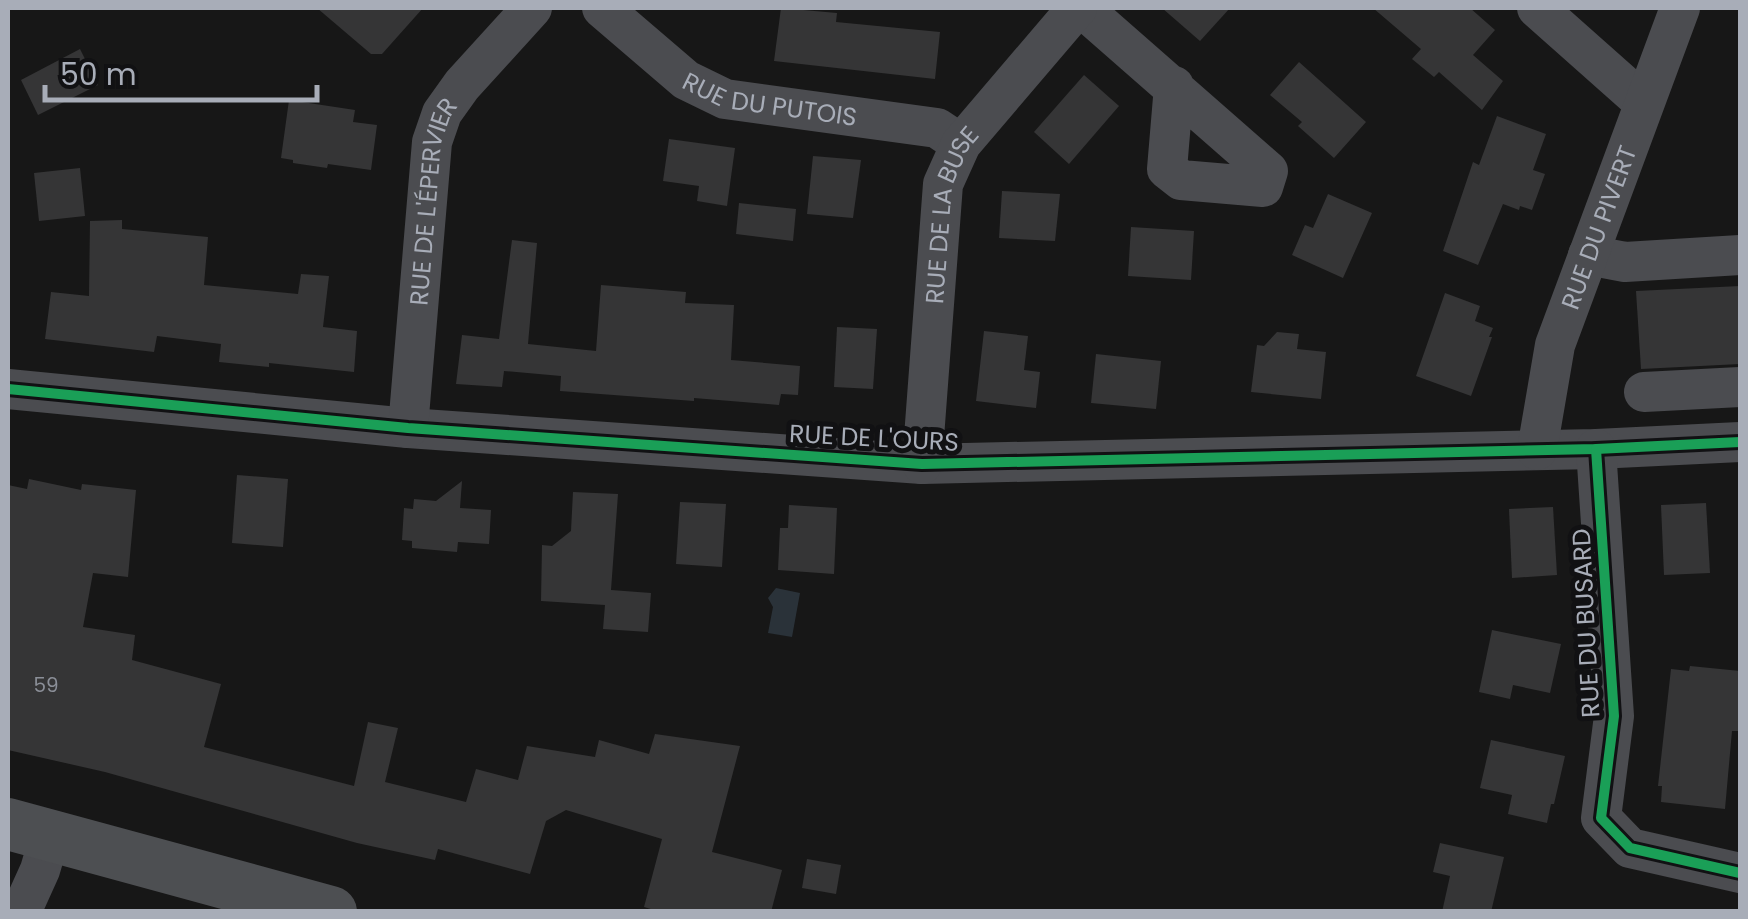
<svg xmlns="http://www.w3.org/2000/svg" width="1748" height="919" viewBox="0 0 1748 919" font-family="Poppins,sans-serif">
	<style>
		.water { fill: #2a3239 }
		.building { fill: #353536 }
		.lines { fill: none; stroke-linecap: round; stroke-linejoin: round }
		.minor { stroke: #4b4c50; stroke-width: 40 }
		.major { stroke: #4d4f52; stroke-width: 52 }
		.cycleway-casing { stroke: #111113; stroke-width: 16 }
		.cycleway { stroke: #1a9f57; stroke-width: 10 }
		.labels { text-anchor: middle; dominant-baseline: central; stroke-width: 10; stroke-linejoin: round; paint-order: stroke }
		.number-label { font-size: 20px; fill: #8b8f98 }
		.street-label { font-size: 25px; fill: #a8adb8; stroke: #111113 }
	</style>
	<rect width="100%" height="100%" fill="#171717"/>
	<path class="water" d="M776 588 800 593 792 637 768 633 773 607 768 598Z"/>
	<g class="building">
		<path d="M317 8H423L382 54H371Z"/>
		<path d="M781 8 837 13 836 22 940 32 935 79 774 61Z"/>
		<path d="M1162 8H1230L1200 41Z"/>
		<path d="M1373 8H1470L1495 30 1473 55 1503 81 1482 110 1439 72 1434 77 1412 59 1421 49Z"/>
		<path d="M80 49 98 85 38 115 21 80Z"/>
		<path d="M1299 62 1366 122 1334 158 1298 126 1302 122 1270 95Z"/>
		<path d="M1084 75 1119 106 1069 164 1034 132Z"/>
		<path d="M289 100 355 110 353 122 377 125 371 170 328 164 327 168 293 163V160L281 158Z"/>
		<path d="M1497 116 1546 134 1533 170 1545 174 1532 210 1520 206 1519 210 1503 204 1478 265 1443 251 1473 162 1479 165Z"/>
		<path d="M669 139 735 148 727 206 697 201 699 186 663 181Z"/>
		<path d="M813 156 861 160 853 218 807 214Z"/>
		<path d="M80 168 85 216 39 221 34 173Z"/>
		<path d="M1002 191 1060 194 1055 241 999 238Z"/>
		<path d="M1328 194 1372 213 1343 278 1292 255 1305 225 1313 228Z"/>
		<path d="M739 203 796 209 793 241 736 234Z"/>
		<path d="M122 220V229L208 237 204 285 298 294 301 274 329 276 323 327 357 331 354 372 269 363V367L219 362 221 344 157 336 154 352 45 339 51 292 89 296 90 221Z"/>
		<path d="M1131 227 1194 231 1191 280 1128 276Z"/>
		<path d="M512 240 537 243 528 344 596 351 601 285 686 292 685 303 734 305 731 360 800 366 798 395 781 394 779 405 694 398V401L560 391 561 376 504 371 502 387 456 384 462 335 499 339Z"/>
		<path d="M1740 286V364L1641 369 1636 291Z"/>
		<path d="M1445 293 1480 306 1475 321 1493 328 1489 337H1492L1471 396 1416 376Z"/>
		<path d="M837 327 877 329 873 389 834 387Z"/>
		<path d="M984 331 1028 336 1024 370 1040 372 1036 408 976 401Z"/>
		<path d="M1277 332 1299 334 1297 349 1326 352 1321 399 1251 392 1257 345 1264 346Z"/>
		<path d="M1096 354 1161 361 1156 409 1091 403Z"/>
		<path d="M237 475 288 479 283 547 232 543Z"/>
		<path d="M29 479 81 490 82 484 136 490 128 577 93 573 83 627 135 635 132 660 221 684 204 747 354 786 368 722 398 728 385 782 466 802 476 769 518 780 527 746 595 757 599 740 649 754 655 734 740 746 712 852 782 870 771 912H661L644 907 662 839 566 810 546 821 530 874 438 849 435 860 357 843 105 772 8 750V485L27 489Z"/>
		<path d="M462 481 460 508 491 510 489 544 458 542 457 552 412 548V541L402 540 404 508 413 509 414 499 436 501Z"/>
		<path d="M573 492 618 494 611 590 651 593 648 632 603 629 605 605 541 601 542 545 552 546 571 531Z"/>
		<path d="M680 502 726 504 722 567 676 564Z"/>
		<path d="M1706 503 1710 573 1664 575 1661 505Z"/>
		<path d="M789 505 837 508 834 574 778 570 780 528H788Z"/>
		<path d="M1553 507 1557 575 1512 578 1509 509Z"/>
		<path d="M1492 630 1561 644 1550 693 1513 685 1510 699 1479 692Z"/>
		<path d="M1690 666 1740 671V731H1732L1725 809 1661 802 1662 786H1658L1671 669 1689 671Z"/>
		<path d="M1491 740 1565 756 1554 804H1551L1547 823 1508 814 1512 795 1480 788Z"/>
		<path d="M1440 843 1504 857 1491 912H1442L1450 876 1433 872Z"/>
		<path d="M807 859 841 865 836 894 802 888Z"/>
	</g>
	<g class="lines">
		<g class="minor">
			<path id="s1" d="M602 8 686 80 725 99 937 128 961 144"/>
			<path d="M1082 8 1268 171 1263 187 1181 180 1167 169 1174 86"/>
			<path d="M1537 8 1644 103"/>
			<path d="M1588 255 1625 262 1740 255"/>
			<path d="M8 389 408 428 922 464 1596 449 1740 442"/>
			<path d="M1644 392 1740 387"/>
			<path id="s2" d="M408 428 432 142 442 113 462 85 532 8"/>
			<path d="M1596 449 1614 716 1601 818 1630 848 1740 873"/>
			<path id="s3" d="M1537 450 1555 345 1680 8"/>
			<path id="s4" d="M922 464 943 184 961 144 1077 8"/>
			<path d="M21 912 40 870 50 836"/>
		</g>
		<path class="major" d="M8 824 331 912"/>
		<defs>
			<g id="cycleway">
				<path d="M8 389 408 428 922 464 1596 449 1740 442"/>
				<path d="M1596 449 1614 716 1601 818 1630 848 1740 873"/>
			</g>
		</defs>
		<use href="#cycleway" class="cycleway-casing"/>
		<use href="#cycleway" class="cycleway"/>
	</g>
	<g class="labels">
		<g class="number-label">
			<text x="46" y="685">59</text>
		</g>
		<g class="street-label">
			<text stroke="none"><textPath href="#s1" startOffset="198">RUE DU PUTOIS</textPath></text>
			<text stroke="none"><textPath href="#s2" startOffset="228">RUE DE L'ÉPERVIER</textPath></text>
			<text stroke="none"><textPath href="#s4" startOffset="252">RUE DE LA BUSE</textPath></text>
			<text stroke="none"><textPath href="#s3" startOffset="232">RUE DU PIVERT</textPath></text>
			<text transform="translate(874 438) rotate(3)">RUE DE L'OURS</text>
			<text transform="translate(1586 623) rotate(-93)">RUE DU BUSARD</text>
		</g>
	</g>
	<rect width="1748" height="919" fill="none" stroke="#a8adb8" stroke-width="20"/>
	<path d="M45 85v15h272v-15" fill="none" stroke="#a8adb8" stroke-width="5"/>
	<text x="60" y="85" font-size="30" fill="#a8adb8" stroke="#111113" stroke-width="8" paint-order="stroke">50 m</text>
</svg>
